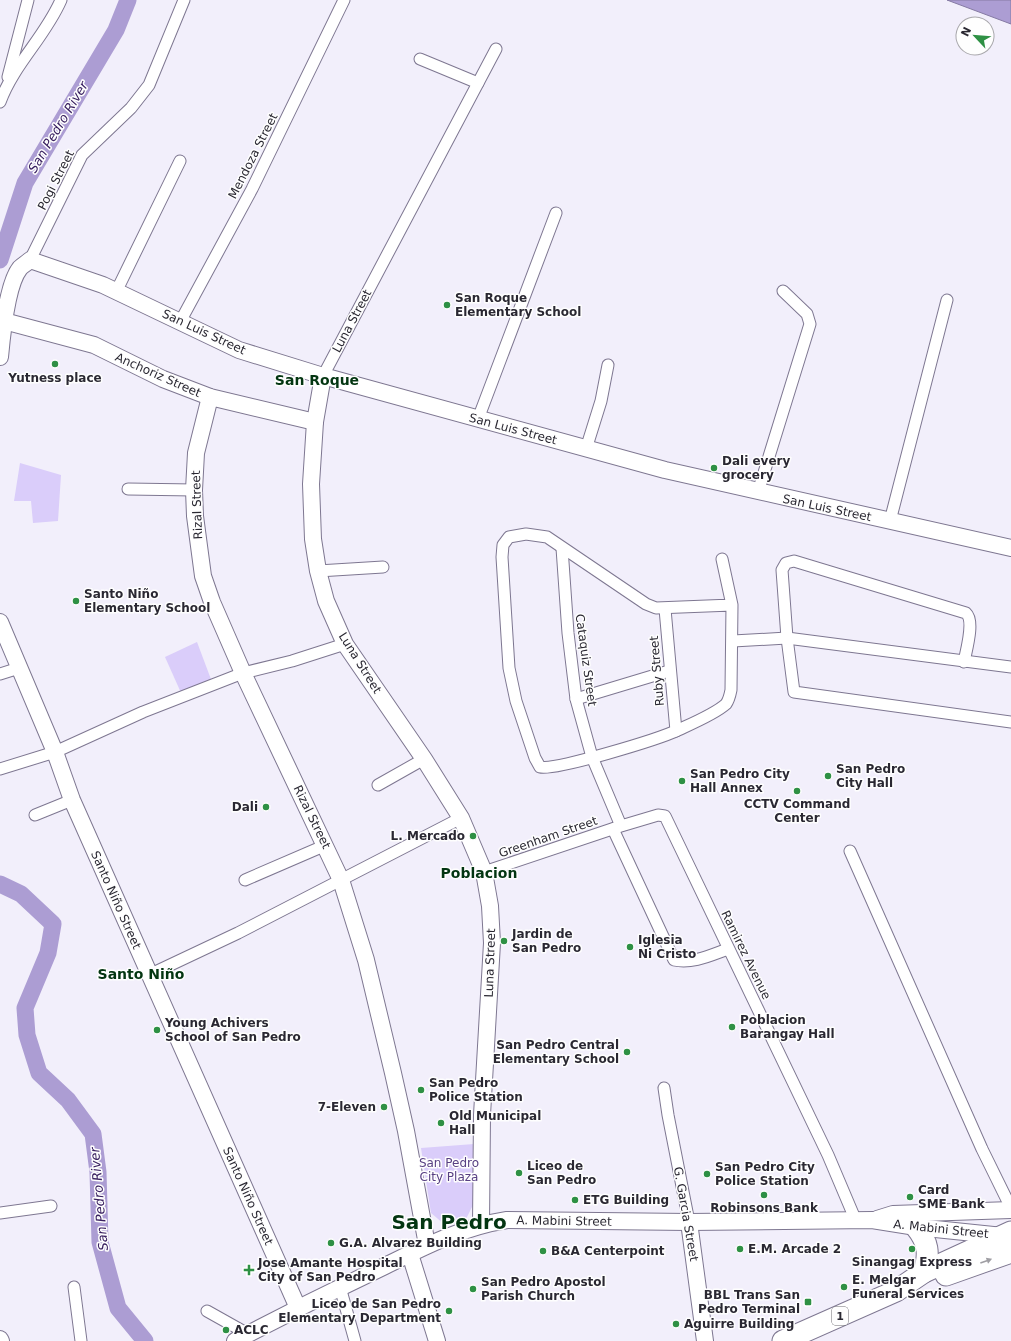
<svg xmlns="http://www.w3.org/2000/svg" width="1011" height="1341" viewBox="0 0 1011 1341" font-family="'DejaVu Sans',sans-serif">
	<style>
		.green { fill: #dacdfa }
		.water { fill: #ac9dd3; stroke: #857aa3 }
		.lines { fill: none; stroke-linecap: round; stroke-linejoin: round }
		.river { stroke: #ac9dd3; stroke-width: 17 }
		.street-casing { stroke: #7e7791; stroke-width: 13 }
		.secondary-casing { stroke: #7e7791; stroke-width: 18 }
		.highway-casing { stroke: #7e7791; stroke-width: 23 }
		.street { stroke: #fff; stroke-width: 11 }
		.secondary { stroke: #fff; stroke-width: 16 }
		.highway { stroke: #fff; stroke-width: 21 }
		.oneway { fill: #9f9ea3 }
		.poi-dot { fill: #2e9044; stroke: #fefefe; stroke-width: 1.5 }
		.labels { text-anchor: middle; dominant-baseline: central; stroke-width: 3; stroke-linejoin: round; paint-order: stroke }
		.shield { fill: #fefefe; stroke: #6a686f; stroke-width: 1 }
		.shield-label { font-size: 11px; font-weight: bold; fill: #2a2832 }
		.street-label { font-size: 12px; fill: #2a2832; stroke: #fefefe }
		.poi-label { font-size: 12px; font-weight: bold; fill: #2a2832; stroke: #fefefe; text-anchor: start }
		.park-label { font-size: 12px; fill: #584083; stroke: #fefefe }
		.water-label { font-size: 13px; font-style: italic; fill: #392060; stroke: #fefefe }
		.quarter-label { font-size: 14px; font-weight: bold; fill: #033511; stroke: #fefefe }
		.town-label { font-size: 20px; font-weight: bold; fill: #033511; stroke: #fefefe }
	</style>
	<rect width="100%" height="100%" fill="#f2effb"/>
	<g class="green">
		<path d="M20 463 61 475 58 521 33 523 31 501H14Z"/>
		<path d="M197 642 212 682 182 695 165 657Z"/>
		<path d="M474 1144 473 1205 466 1219 455 1224H444L431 1213 421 1148Z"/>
	</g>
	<path class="water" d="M947 0H1011V24Z"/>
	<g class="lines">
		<g class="river">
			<path d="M0 260 25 183 116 30 128 0"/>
			<path d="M0 884 21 894 53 924 48 953 25 1008 27 1035 39 1073 68 1100 93 1134 98 1172 100 1242 118 1308 145 1341"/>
		</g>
		<defs>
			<g id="street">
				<path d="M420 59 478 83"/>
				<path d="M8 77 28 0"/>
				<path d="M0 102C14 64 45 37 61 0"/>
				<path d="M30 260 82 155 131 108 149 85 184 0"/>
				<path d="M116 292 180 161"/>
				<path d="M180 322 252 189 344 0"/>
				<path d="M323 376 496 49"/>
				<path d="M478 419 556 213"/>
				<path d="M586 449 601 401 608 365"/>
				<path d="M128 489 194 490"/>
				<path d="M758 492 810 324 807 314 783 291"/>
				<path d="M890 521 947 300"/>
				<path d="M562 548 568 633 576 699 592 757 621 826 658 815 665 816 828 1155 856 1221"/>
				<path d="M722 559 732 605 731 690C730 695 729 700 726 704 715 714 691 724 678 730 659 739 555 771 540 767L535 758 516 701 509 668 502 557 503 545 509 537 526 534 547 537 646 604 656 608 732 605"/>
				<path d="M318 571 383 567"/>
				<path d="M665 609 676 731"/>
				<path d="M733 641 787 638 1011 667"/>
				<path d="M964 662C966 651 975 621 966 613L794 561 786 563 782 570 787 638 794 692 1011 722"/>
				<path d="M0 674 19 668"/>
				<path d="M576 699 669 671"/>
				<path d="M0 769 55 752 143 712 243 673 292 661 345 644"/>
				<path d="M378 785 424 759"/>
				<path d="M35 815 72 800"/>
				<path d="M613 829 674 960C693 964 711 955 728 949"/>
				<path d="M850 851 982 1149 1011 1208"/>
				<path d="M484 872 618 827"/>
				<path d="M245 880 326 845"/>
				<path d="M149 975 238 933 461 818"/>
				<path d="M664 1088 668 1115 689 1222"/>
				<path d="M0 1213 51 1206"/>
				<path d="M74 1287 81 1341"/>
				<path d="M340 1287 355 1341"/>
				<path d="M207 1311 248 1334"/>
			</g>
			<g id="secondary">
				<path d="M0 320 94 345 163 379 210 397 315 422"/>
				<path d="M0 357C2 335 7 284 20 268 23 265 27 263 30 260L103 285 239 350 323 376 665 470 1011 548"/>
				<path d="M323 376 315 422 311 484 313 539 318 571 326 601 345 644 424 759 461 818 484 872 490 906 492 943 482 1115 481 1224"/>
				<path d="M210 397 196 453 194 490 195 516 203 576 212 602 243 673 341 880 366 960 393 1073 406 1131 427 1245"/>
				<path d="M0 622 55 752 72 800 298 1308"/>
				<path d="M877 1219 893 1214 1011 1210"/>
				<path d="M689 1222 705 1341"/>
				<path d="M410 1254 437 1341"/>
				<path d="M0 1339 1 1341"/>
				<path d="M235 1341C284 1315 334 1290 385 1266 426 1246 462 1227 507 1220L689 1222 872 1220 916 1227 1003 1236"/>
			</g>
			<g id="highway">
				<path d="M916 1227C928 1242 930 1253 924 1272"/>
				<path d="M946 1275 1011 1252"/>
				<path d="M783 1341 896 1291 924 1272 1011 1232"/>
			</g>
		</defs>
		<use href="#street" class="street-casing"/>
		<use href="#secondary" class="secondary-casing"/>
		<use href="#highway" class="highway-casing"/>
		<use href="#street" class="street"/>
		<use href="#secondary" class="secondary"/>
		<use href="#highway" class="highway"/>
	</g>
	<defs><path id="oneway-solid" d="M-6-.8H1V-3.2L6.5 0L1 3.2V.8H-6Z"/></defs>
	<use class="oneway" href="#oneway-solid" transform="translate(986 1261) rotate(-20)"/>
	<g class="poi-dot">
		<circle cx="447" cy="305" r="4"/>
		<circle cx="55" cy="364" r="4"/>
		<circle cx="714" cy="468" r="4"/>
		<circle cx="76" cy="601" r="4"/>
		<circle cx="828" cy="776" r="4"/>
		<circle cx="682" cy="781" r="4"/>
		<circle cx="797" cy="791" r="4"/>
		<circle cx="266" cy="807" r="4"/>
		<circle cx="473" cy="836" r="4"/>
		<circle cx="504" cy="941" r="4"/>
		<circle cx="630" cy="947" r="4"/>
		<circle cx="732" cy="1027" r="4"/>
		<circle cx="157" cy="1030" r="4"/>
		<circle cx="627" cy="1052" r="4"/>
		<circle cx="421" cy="1090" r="4"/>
		<circle cx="384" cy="1107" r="4"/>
		<circle cx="441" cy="1123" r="4"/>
		<circle cx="519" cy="1173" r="4"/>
		<circle cx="707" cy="1174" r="4"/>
		<circle cx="764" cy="1195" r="4"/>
		<circle cx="910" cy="1197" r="4"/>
		<circle cx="575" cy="1200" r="4"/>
		<circle cx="331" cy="1243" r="4"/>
		<circle cx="740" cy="1249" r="4"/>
		<circle cx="912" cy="1249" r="4"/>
		<circle cx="543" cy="1251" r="4"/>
		<path d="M247 1264h4v4h4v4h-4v4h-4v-4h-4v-4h4z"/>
		<circle cx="844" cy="1287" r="4"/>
		<circle cx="473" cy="1289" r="4"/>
		<rect x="804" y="1298" width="8" height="8" rx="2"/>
		<circle cx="449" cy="1311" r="4"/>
		<circle cx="676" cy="1324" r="4"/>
		<circle cx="226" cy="1330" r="4"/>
	</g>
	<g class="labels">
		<rect class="shield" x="832" y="1307" width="16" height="18" rx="3"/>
		<g class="shield-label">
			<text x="840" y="1316">1</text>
		</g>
		<g class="street-label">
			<text transform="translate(253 156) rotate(-63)">Mendoza Street</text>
			<text transform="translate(56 180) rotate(-63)">Pogi Street</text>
			<text transform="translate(352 321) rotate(-62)">Luna Street</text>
			<text transform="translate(204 332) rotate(25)">San Luis Street</text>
			<text transform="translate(158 375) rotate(24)">Anchoriz Street</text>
			<text transform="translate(513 429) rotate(15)">San Luis Street</text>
			<text transform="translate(197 505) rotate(-92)">Rizal Street</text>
			<text transform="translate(827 508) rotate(12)">San Luis Street</text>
			<text transform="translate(586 660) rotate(82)">Cataquiz Street</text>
			<text transform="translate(360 663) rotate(58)">Luna Street</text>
			<text transform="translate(657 671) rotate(-95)">Ruby Street</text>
			<text transform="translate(312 817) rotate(64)">Rizal Street</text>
			<text transform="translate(548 837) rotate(-19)">Greenham Street</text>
			<text transform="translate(116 900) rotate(66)">Santo Niño Street</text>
			<text transform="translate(746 955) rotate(64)">Ramirez Avenue</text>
			<text transform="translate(490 963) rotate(-88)">Luna Street</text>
			<text transform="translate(248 1196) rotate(66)">Santo Niño Street</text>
			<text transform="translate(686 1214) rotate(80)">G. Garcia Street</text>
			<text transform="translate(564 1221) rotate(1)">A. Mabini Street</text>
			<text transform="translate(941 1229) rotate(6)">A. Mabini Street</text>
		</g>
		<g class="poi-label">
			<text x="455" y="298">San Roque<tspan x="455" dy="14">Elementary School</tspan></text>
			<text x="55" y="378" text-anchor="middle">Yutness place</text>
			<text x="722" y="461">Dali every<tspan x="722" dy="14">grocery</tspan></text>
			<text x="84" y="594">Santo Niño<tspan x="84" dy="14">Elementary School</tspan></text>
			<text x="836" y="769">San Pedro<tspan x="836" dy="14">City Hall</tspan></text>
			<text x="690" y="774">San Pedro City<tspan x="690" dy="14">Hall Annex</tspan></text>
			<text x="797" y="804" text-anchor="middle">CCTV Command<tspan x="797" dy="14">Center</tspan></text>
			<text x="258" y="807" text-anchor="end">Dali</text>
			<text x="465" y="836" text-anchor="end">L. Mercado</text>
			<text x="512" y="934">Jardin de<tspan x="512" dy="14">San Pedro</tspan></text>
			<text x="638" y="940">Iglesia<tspan x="638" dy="14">Ni Cristo</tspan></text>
			<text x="740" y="1020">Poblacion<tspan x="740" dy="14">Barangay Hall</tspan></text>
			<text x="165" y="1023">Young Achivers<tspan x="165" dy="14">School of San Pedro</tspan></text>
			<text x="619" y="1045" text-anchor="end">San Pedro Central<tspan x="619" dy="14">Elementary School</tspan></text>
			<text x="429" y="1083">San Pedro<tspan x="429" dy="14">Police Station</tspan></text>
			<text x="376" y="1107" text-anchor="end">7-Eleven</text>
			<text x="449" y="1116">Old Municipal<tspan x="449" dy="14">Hall</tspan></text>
			<text x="527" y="1166">Liceo de<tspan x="527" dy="14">San Pedro</tspan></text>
			<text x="715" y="1167">San Pedro City<tspan x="715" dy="14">Police Station</tspan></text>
			<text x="918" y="1190">Card<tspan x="918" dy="14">SME Bank</tspan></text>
			<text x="583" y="1200">ETG Building</text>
			<text x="764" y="1208" text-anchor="middle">Robinsons Bank</text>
			<text x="339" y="1243">G.A. Alvarez Building</text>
			<text x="748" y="1249">E.M. Arcade 2</text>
			<text x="551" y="1251">B&amp;A Centerpoint</text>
			<text x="912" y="1262" text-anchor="middle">Sinangag Express</text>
			<text x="258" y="1263">Jose Amante Hospital<tspan x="258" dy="14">City of San Pedro</tspan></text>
			<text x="852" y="1280">E. Melgar<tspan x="852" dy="14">Funeral Services</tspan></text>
			<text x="481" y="1282">San Pedro Apostol<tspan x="481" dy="14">Parish Church</tspan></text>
			<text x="800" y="1295" text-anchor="end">BBL Trans San<tspan x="800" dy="14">Pedro Terminal</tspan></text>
			<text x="441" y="1304" text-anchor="end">Liceo de San Pedro<tspan x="441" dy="14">Elementary Department</tspan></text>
			<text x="684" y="1324">Aguirre Building</text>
			<text x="234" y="1330">ACLC</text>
		</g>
		<g class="park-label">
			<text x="449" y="1163">San Pedro<tspan x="449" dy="14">City Plaza</tspan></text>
		</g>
		<g class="water-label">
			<text transform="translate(58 127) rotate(-59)">San Pedro River</text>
			<text transform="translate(99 1199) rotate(-95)">San Pedro River</text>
		</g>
		<g class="quarter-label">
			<text x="317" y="380">San Roque</text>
			<text x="479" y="873">Poblacion</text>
			<text x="141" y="974">Santo Niño</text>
		</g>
		<g class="town-label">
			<text x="449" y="1222">San Pedro</text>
		</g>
	</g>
	<g transform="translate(975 36) rotate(296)"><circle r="19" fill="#fefefe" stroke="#a9a8ac"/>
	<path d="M0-3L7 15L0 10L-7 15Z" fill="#2e9044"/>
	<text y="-6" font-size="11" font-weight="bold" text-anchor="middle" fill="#2a2832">N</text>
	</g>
</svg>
